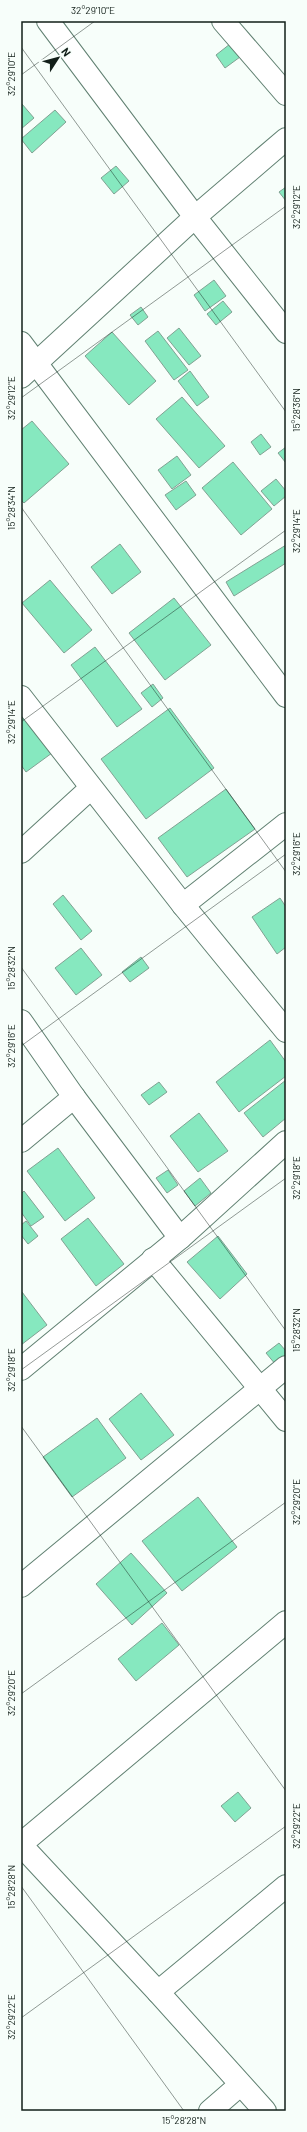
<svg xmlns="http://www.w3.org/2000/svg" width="307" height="2132" viewBox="0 0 307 2132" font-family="Barlow,sans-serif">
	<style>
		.building { fill: #86e8bf; stroke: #81a293 }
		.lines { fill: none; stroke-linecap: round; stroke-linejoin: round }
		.minor-casing { stroke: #618172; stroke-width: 24 }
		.minor { stroke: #fff; stroke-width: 22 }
		.ticks { fill: none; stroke: #121f19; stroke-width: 1; stroke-opacity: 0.45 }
		.neatline { fill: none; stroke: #121f19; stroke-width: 1.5 }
		.ticks-label { font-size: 10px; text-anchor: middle; fill: #121f19 }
	</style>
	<rect width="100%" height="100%" fill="#f7fefa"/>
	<g class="building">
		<path d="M230 44 240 57 225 68 216 55Z"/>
		<path d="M22 104 34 118 21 129V105Z"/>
		<path d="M55 110 66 122 32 153 21 139Z"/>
		<path d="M116 166 129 181 114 194 101 178Z"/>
		<path d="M286 187V201L279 192Z"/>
		<path d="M214 280 226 296 205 311 194 295Z"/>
		<path d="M223 301 232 312 216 325 207 314Z"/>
		<path d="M141 307 148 317 138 325 130 315Z"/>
		<path d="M179 328 201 356 189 365 167 338Z"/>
		<path d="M158 331 188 370 174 380 145 341Z"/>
		<path d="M112 332 156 381 129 405 85 356Z"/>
		<path d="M190 371 209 397 197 406 178 381Z"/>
		<path d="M182 397 225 446 199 468 156 419Z"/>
		<path d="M32 421 69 464 24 503 21 500V430Z"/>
		<path d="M261 434 271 447 260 455 251 442Z"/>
		<path d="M286 447V463L278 453Z"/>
		<path d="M177 456 191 475 172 489 158 470Z"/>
		<path d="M233 462 272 509 241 535 202 488Z"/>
		<path d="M276 479 286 491V496L274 506 261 491Z"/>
		<path d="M186 481 196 495 176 510 165 495Z"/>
		<path d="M120 544 141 572 112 594 91 567Z"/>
		<path d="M286 545V563L234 596 226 582Z"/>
		<path d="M50 580 92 630 64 653 22 603Z"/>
		<path d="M174 598 211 645 165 680 129 633Z"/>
		<path d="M95 647 142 709 117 727 71 665Z"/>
		<path d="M153 684 163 698 152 707 141 693Z"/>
		<path d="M170 708 214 768 146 819 101 759Z"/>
		<path d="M24 715 52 753 26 772 21 765V717Z"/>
		<path d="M226 789 255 829 187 877 158 838Z"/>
		<path d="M63 895 92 931 81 940 53 904Z"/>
		<path d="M280 898 286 907V947L277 954 252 917Z"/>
		<path d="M81 948 102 975 76 995 55 968Z"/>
		<path d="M141 957 149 968 130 982 122 972Z"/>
		<path d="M270 1040 286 1062V1076L239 1112 216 1082Z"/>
		<path d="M286 1080V1118L263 1137 244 1113Z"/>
		<path d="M159 1082 167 1092 149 1105 141 1095Z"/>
		<path d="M199 1113 228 1151 198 1172 170 1136Z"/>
		<path d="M58 1148 95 1198 65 1221 27 1171Z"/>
		<path d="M168 1170 178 1185 167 1193 156 1178Z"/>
		<path d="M200 1178 211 1193 195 1206 184 1191Z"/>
		<path d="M24 1191 44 1217 31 1226 21 1212V1194Z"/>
		<path d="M88 1218 124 1264 96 1286 61 1239Z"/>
		<path d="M26 1221 38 1236 28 1244 21 1235V1225Z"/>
		<path d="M218 1236 247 1274 220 1299 187 1262Z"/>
		<path d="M22 1292 47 1325 21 1345V1293Z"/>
		<path d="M279 1343 286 1351V1357L276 1365 266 1353Z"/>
		<path d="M141 1393 174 1435 141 1460 109 1419Z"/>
		<path d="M97 1418 126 1458 72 1497 43 1457Z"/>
		<path d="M198 1497 237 1547 182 1591 142 1541Z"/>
		<path d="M131 1553 167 1593 132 1625 96 1584Z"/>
		<path d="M162 1623 179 1645 136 1681 118 1659Z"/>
		<path d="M238 1792 251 1808 235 1822 221 1806Z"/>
	</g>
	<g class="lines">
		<defs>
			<g id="minor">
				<path d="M48 21 195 217 286 332"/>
				<path d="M223 21 286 94"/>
				<path d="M21 343 286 696"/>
				<path d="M21 377 195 217 286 139"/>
				<path d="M21 697 183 905 286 1031"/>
				<path d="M21 852 91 788"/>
				<path d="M183 905 286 824"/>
				<path d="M21 1021 74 1097 180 1238"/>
				<path d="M21 1141 74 1097"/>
				<path d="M153 1259 286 1420"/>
				<path d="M21 1369 180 1238 286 1142"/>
				<path d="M21 1586 286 1367"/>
				<path d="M21 1844 286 1622"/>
				<path d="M21 1845 158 1992 265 2111"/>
				<path d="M158 1992 286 1886"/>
				<path d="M210 2111 240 2085"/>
			</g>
		</defs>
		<use href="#minor" class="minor-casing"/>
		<use href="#minor" class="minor"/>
	</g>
	<path class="ticks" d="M21 47 286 412M21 75 95 21M21 398 286 206M21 507 286 872M21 722 286 530M21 967 286 1331M21 1046 286 854M21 1370 286 1178M21 1426 286 1791M21 1694 286 1502M21 1886 184 2111M21 2018 286 1826"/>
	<rect width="307" height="2132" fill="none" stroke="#f7fefa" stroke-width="44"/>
	<g transform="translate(58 58) rotate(54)" stroke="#f7fefa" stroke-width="3" paint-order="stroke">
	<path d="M0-3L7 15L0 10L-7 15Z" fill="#121f19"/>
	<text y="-6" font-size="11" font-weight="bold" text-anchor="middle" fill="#121f19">N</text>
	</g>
	<rect x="22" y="22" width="263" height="2088" class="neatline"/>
	<g class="ticks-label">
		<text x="93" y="14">32°29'10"E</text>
		<text transform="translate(11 74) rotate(-90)" y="4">32°29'10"E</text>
		<text transform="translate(296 207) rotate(-90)" y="4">32°29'12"E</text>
		<text transform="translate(11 398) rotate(-90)" y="4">32°29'12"E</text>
		<text transform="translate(296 410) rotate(-90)" y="4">15°28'36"N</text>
		<text transform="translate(11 508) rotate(-90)" y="4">15°28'34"N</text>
		<text transform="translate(296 531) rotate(-90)" y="4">32°29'14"E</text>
		<text transform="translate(11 722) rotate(-90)" y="4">32°29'14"E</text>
		<text transform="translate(296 854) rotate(-90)" y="4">32°29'16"E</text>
		<text transform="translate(11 968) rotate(-90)" y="4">15°28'32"N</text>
		<text transform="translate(11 1046) rotate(-90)" y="4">32°29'16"E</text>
		<text transform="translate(296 1178) rotate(-90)" y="4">32°29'18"E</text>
		<text transform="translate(296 1330) rotate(-90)" y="4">15°28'32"N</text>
		<text transform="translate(11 1370) rotate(-90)" y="4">32°29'18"E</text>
		<text transform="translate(296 1502) rotate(-90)" y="4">32°29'20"E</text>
		<text transform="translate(11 1693) rotate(-90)" y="4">32°29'20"E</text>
		<text transform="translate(296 1826) rotate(-90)" y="4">32°29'22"E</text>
		<text transform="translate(11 1887) rotate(-90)" y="4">15°28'28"N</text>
		<text transform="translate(11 2017) rotate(-90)" y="4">32°29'22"E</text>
		<text x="184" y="2124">15°28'28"N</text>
	</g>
</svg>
